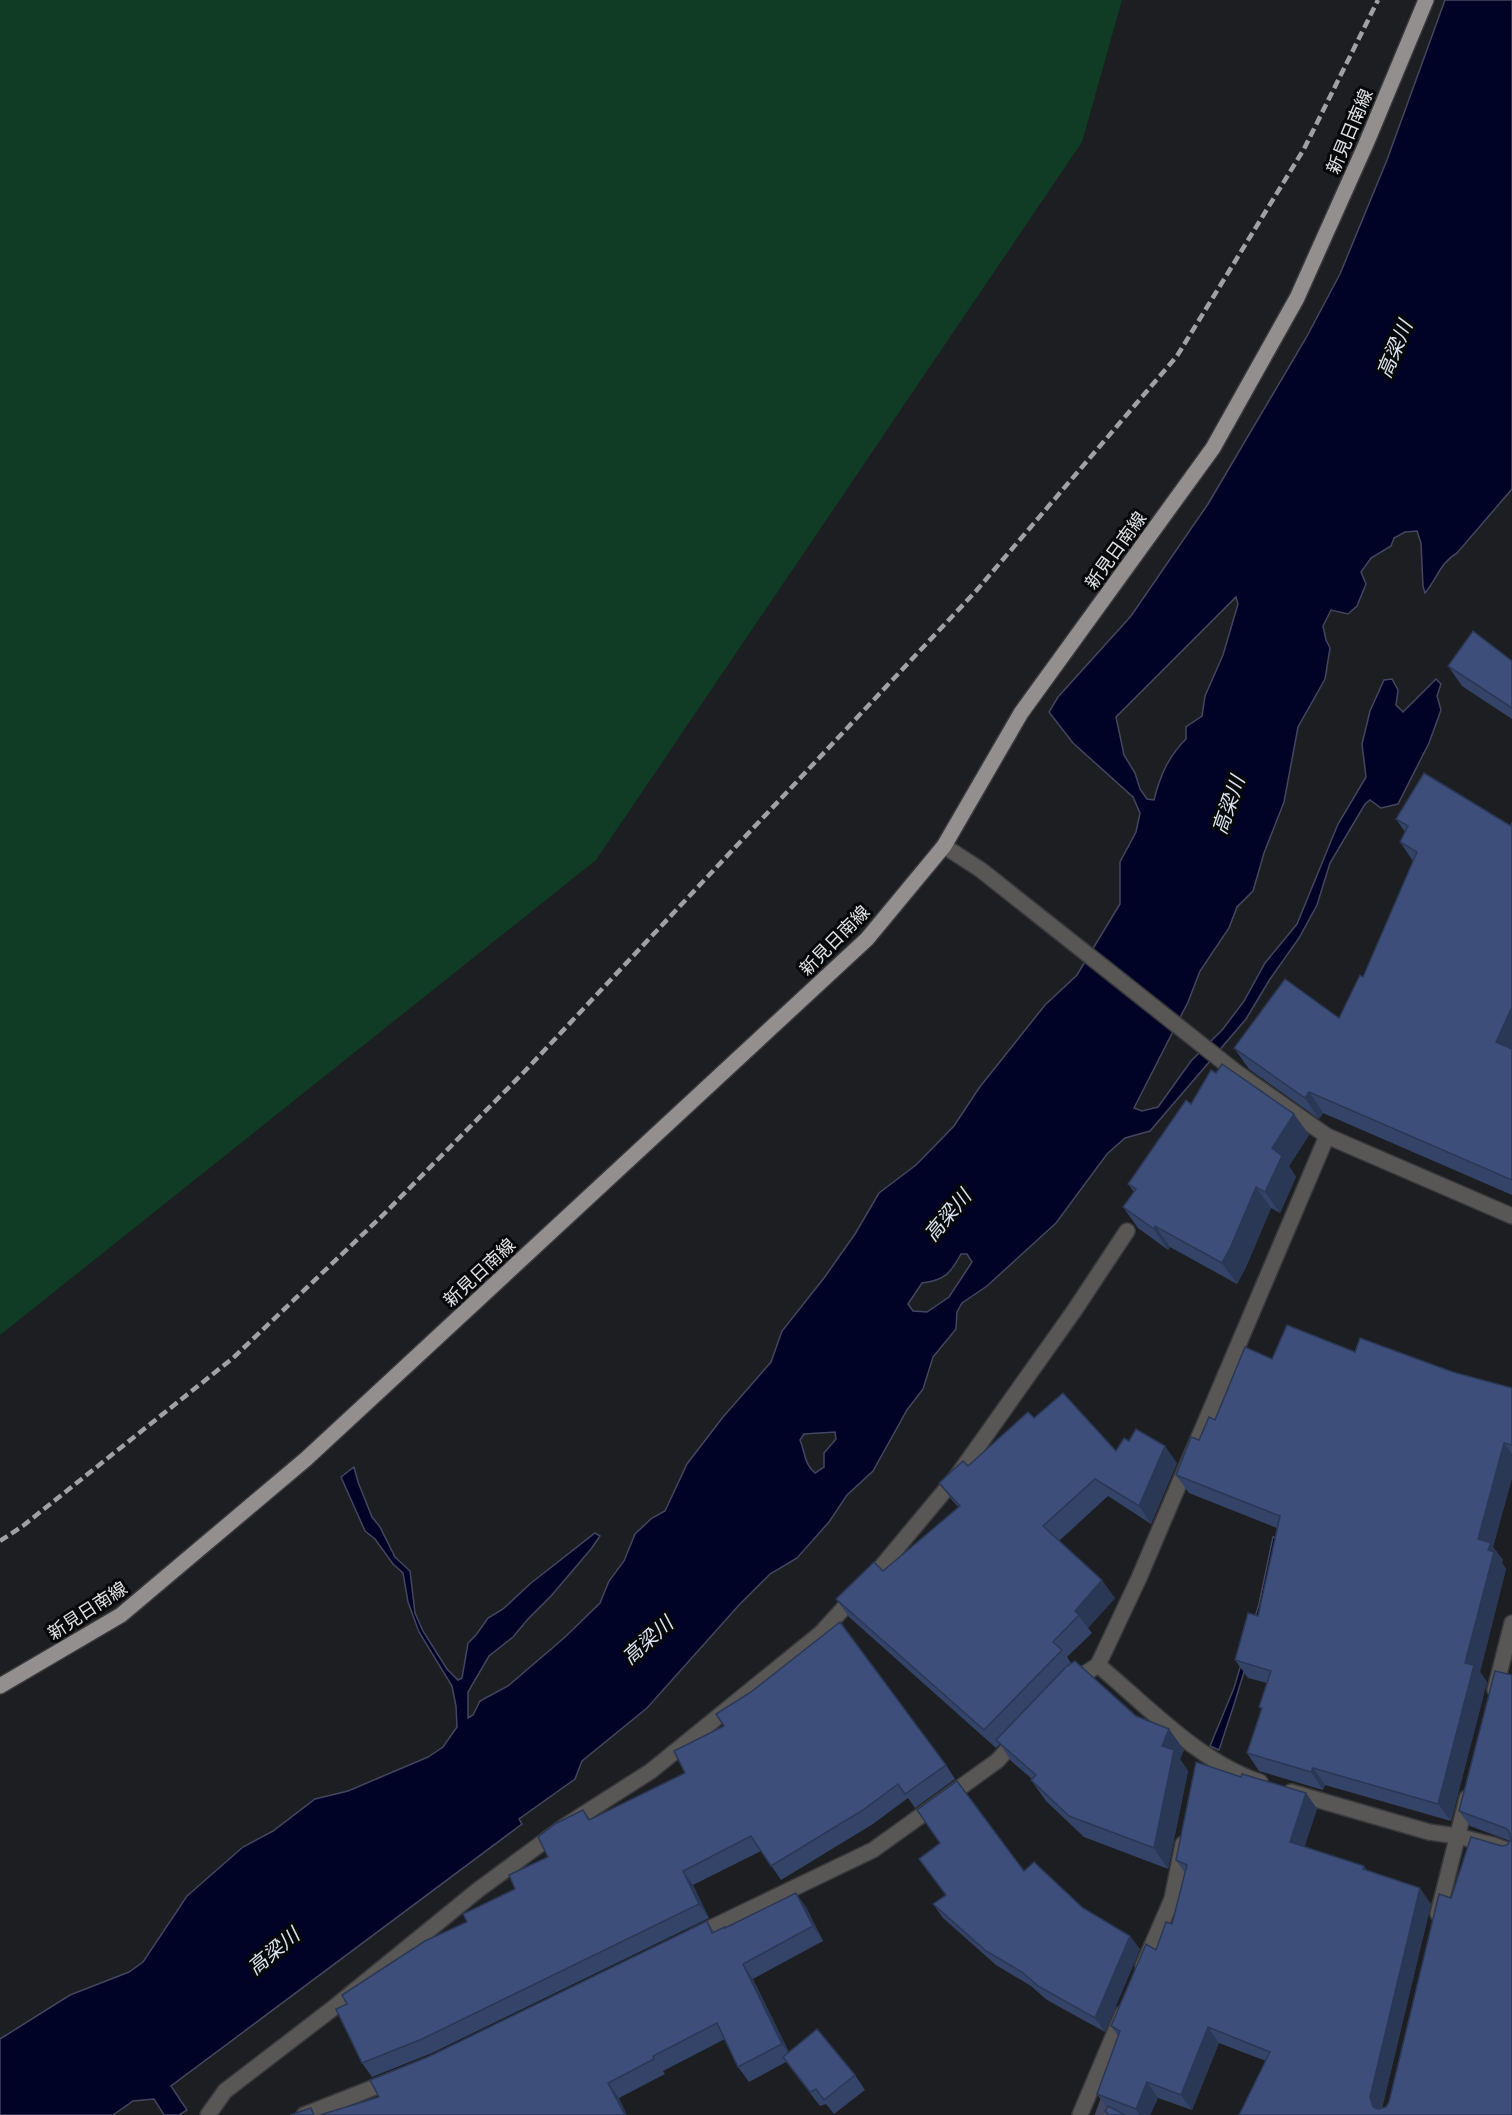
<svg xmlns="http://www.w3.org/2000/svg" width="1512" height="2115" viewBox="0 0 1512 2115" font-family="'Noto Sans','Noto Sans JP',sans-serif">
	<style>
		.green { fill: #103c25 }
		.water { fill: #000326; stroke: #44465f; stroke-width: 1.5; fill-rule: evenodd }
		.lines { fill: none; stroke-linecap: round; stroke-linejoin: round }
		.stream { stroke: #44465f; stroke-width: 12 }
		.service-casing { stroke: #38393c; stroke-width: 18 }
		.minor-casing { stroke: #38393c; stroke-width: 18 }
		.primary-casing { stroke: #38393c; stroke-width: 18 }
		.service { stroke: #595656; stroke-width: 15 }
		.minor { stroke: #595656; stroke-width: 15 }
		.primary { stroke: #948f8f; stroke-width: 15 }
		.rail { stroke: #a0a1a4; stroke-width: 4.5; stroke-dasharray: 9 4.5; stroke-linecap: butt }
		.wall { fill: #344368 }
		.shaded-wall { fill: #2a3755 }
		.building { fill: #3c4e79; stroke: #2a3755; stroke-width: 1.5 }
		.labels { text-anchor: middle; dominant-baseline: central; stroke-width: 6; stroke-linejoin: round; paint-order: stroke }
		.street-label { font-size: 18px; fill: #e1e2e5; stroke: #070809 }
		.water-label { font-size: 20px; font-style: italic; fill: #dbe3f1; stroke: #070809 }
	</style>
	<rect width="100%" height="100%" fill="#1c1e21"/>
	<path class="green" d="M0 0H1122L1082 142 596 860 0 1335Z"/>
	<g class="water">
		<path d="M1445 0H1512V489L1457 553C1440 563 1438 577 1425 593L1423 586 1421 543 1417 531 1405 532 1394 538 1391 546 1371 558 1361 572 1366 584 1357 606 1348 614 1331 610 1323 626 1326 640 1330 648 1325 679 1298 727 1284 802 1264 853 1253 891 1237 907 1229 928 1200 971 1188 1002 1134 1108 1142 1111 1158 1107 1191 1061 1223 1029 1244 1001 1265 963 1297 924 1338 824 1366 777 1362 744 1370 711 1384 680 1392 679 1398 690 1396 705 1403 712 1436 679 1441 684 1437 696 1441 710 1429 743 1398 804 1381 808 1370 800 1365 804 1330 863 1317 905 1299 938 1270 979 1246 1019 1150 1131 1125 1138 1107 1154 1056 1223 987 1286 962 1303 957 1312 956 1329 933 1357 923 1389 907 1410 873 1471 847 1495 829 1522 797 1558 770 1574 739 1605 647 1708 582 1761 575 1779 519 1819 522 1824 171 2086 187 2110 179 2115H164L154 2099 133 2101 113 2115H0V2039L70 1995 129 1972 143 1962 187 1896 243 1847 273 1831 315 1799 348 1791 428 1757 443 1747 457 1727 456 1706 452 1686 419 1632 408 1602 403 1573 393 1564 375 1539 365 1531 341 1477 354 1467 358 1482 372 1517 380 1527 395 1557 410 1571 415 1613 423 1631 447 1669 458 1680 462 1678 468 1643 476 1635 488 1618 503 1609 531 1583 595 1533 600 1536 591 1549 551 1596 528 1619 513 1637 489 1656 468 1692V1718L473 1715 480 1701 508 1686 564 1638 600 1603 609 1581 624 1561 635 1534 652 1518 665 1511 687 1464 723 1417 771 1362 782 1331 824 1278 855 1234 879 1193 916 1165 954 1126 979 1088 1045 1005 1077 975 1120 904V862L1136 832 1140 813 1133 797 1073 743 1049 712 1058 697 1131 616 1208 504 1306 338 1340 274 1387 160ZM1236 597 1238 604 1223 655 1205 696 1202 716 1186 727V739C1168 757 1160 776 1154 800L1147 799 1140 789 1135 773 1124 755 1116 717ZM961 1254H967L972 1262 949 1297 927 1312 913 1311 908 1304 922 1283C945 1280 950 1274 961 1254ZM835 1432 836 1439 824 1453V1467L815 1473C803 1462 806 1454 800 1440L804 1434Z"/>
		<path d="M1273 1537 1280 1538C1263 1610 1243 1680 1219 1750L1210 1746 1234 1688 1259 1604Z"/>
	</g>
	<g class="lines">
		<path class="stream" d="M1101 2115 1110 2090"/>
		<defs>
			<path id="service" d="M208 2115 225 2091 332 2009 478 1890 565 1826 651 1771 821 1633 882 1566 957 1476 1074 1311 1127 1231"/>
			<g id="minor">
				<path d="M944 846 981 870 1236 1072 1327 1136 1512 1216"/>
				<path d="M1098 1665C1146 1705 1199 1762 1260 1782"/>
				<path d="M1071 1683 1098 1665 1139 1578 1327 1136"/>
				<path d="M1495 1690 1512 1623"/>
				<path d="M1291 1792 1429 1832 1457 1836 1493 1845 1512 1852"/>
				<path d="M1438 1914 1467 1798"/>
				<path d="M694 1936 873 1850 997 1761 1019 1737"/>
				<path d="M1143 1966 1172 1899 1183 1844"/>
				<path d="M304 2115 393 2080"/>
				<path d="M1080 2115 1123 2013"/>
			</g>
			<path id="primary" d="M0 1686 121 1615 306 1459 867 939 944 846 1021 713 1213 448 1297 298 1366 144 1426 0"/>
		</defs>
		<use href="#service" class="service-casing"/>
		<use href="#minor" class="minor-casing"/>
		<use href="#primary" class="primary-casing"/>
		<use href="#service" class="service"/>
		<use href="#minor" class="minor"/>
		<use href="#primary" class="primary"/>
		<path class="rail" d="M0 1541 24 1525 233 1358 382 1216 524 1072 976 591 1177 356 1304 149 1378 0"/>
	</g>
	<g class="wall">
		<path d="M1512 661V719L1462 686 1448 666Z"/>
		<path d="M1396 819 1511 826 1512 822V1195L1323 1113 1319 1119 1249 1069 1234 1048 1339 1018 1363 977 1413 861 1400 842 1405 832Z"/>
		<path d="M1191 1104 1294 1114 1309 1135 1289 1166 1296 1177 1280 1213 1271 1208 1246 1267 1237 1284 1170 1247 1168 1250 1138 1228 1123 1207 1134 1192 1128 1184Z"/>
		<path d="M1355 1352 1453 1372 1512 1388V1478L1493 1547 1503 1560 1502 1563 1506 1569 1480 1672 1487 1682 1451 1821 1325 1785 1323 1790 1259 1771 1247 1753 1262 1710 1259 1707 1267 1683 1248 1678 1235 1660 1258 1616 1277 1528 1189 1493 1176 1475 1199 1440 1215 1420 1272 1359Z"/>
		<path d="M1034 1418 1116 1451 1177 1463 1151 1524 1108 1496 1059 1541 1115 1598 1088 1628 1092 1633 1067 1657 1071 1663 1136 1716 1169 1729 1184 1750 1180 1759 1188 1771 1168 1869 1084 1837 1046 1801 1031 1780 1032 1779 1011 1761 1000 1744 996 1748 849 1617 836 1599 883 1571 958 1507 952 1500 939 1483 968 1466Z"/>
		<path d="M1512 1675V2115H1239L1266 2061 1219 2043 1192 2110 1158 2098 1150 2115H1108L1105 2111 1107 2108 1097 2094 1118 2036 1111 2026 1172 1924 1185 1873 1176 1860 1241 1777 1306 1793 1317 1809 1304 1847 1364 1866 1367 1871 1431 1904 1382 2108 1386 2107 1389 2102 1451 1898 1502 1846 1507 1845 1510 1841 1470 1826 1459 1811Z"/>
		<path d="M946 1765 955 1779 915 1808 908 1798 873 1824 781 1880 761 1851 693 1885 709 1918 432 2053 372 2077 362 2063 347 2004 515 1889 548 1857 583 1810 590 1820Z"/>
		<path d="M919 1859 1024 1871 1083 1908 1140 1949 1105 2032 1047 2000 1031 1986 996 1965 943 1918 933 1904 946 1895Z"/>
		<path d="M806 1907 823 1941 753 1979 789 2052 855 2075 865 2090 834 2114 826 2104 820 2106 786 2062 749 2082 738 2067 725 2039 663 2071 665 2074 619 2098 379 2097 430 2056 707 1921 714 1932Z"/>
	</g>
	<g class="shaded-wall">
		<path d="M1512 1007V1060L1496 1042Z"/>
		<path d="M1309 1092 1323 1113 1319 1119 1305 1098Z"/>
		<path d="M1294 1114 1309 1135 1289 1166 1296 1177 1280 1213 1265 1192 1272 1148Z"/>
		<path d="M1256 1187 1271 1208 1246 1267 1237 1284 1222 1263Z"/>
		<path d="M1155 1226 1170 1247 1168 1250 1154 1229Z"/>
		<path d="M1504 1443 1512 1454V1478L1493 1547 1503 1560 1502 1563 1506 1569 1480 1672 1487 1682 1451 1821 1438 1804 1465 1663 1478 1539Z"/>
		<path d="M1165 1446 1177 1463 1151 1524 1139 1506Z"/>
		<path d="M1102 1580 1115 1598 1088 1628 1075 1611Z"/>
		<path d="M1169 1729 1184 1750 1180 1759 1188 1771 1168 1869 1154 1848 1162 1746Z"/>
		<path d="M1313 1768 1325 1785 1323 1790 1311 1772Z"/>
		<path d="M1306 1793 1317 1809 1301 1858 1290 1842Z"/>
		<path d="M683 1871 693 1885 709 1918 699 1904Z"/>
		<path d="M1420 1888 1431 1904 1381 2113 1373 2107 1370 2097Z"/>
		<path d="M796 1893 806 1907 823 1941 813 1926Z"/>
		<path d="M1130 1936 1140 1949 1105 2032 1095 2018Z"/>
		<path d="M743 1964 753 1979 792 2059 782 2044Z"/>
		<path d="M1208 2027 1219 2043 1192 2110 1181 2095Z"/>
		<path d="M1147 2082 1158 2098 1150 2115H1139L1136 2109Z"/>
		<path d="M608 2083 619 2098 627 2115H625Z"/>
	</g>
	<g class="building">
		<path d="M1473 631 1512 661V708L1448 666Z"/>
		<path d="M1424 773 1511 826 1512 822V1007L1496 1042 1512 1049V1180L1309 1092 1305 1098 1234 1048 1285 979 1339 1018 1360 975 1363 977 1417 852 1400 842 1408 826 1396 819Z"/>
		<path d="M1222 1064 1294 1114 1272 1148 1282 1156 1265 1192 1256 1187 1231 1246 1222 1263 1155 1226 1154 1229 1123 1207 1136 1189 1128 1184 1186 1100 1191 1104 1211 1070 1216 1073Z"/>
		<path d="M1287 1325 1355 1352 1360 1338 1453 1372 1512 1388V1445L1504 1443 1478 1539 1491 1543 1488 1550 1494 1552 1465 1663 1474 1665 1438 1804 1313 1768 1311 1772 1247 1753 1262 1708 1259 1707 1271 1671 1235 1660 1248 1613 1258 1616 1280 1516 1176 1475 1191 1437 1199 1440 1209 1417 1215 1420 1245 1347 1272 1359Z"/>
		<path d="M1063 1393 1116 1451 1124 1438 1129 1441 1136 1429 1165 1446 1139 1506 1095 1479 1043 1526 1102 1580 1075 1611 1079 1615 1053 1642 1062 1650 984 1730 836 1599 874 1562 883 1571 960 1506 939 1483 963 1461 968 1466 1028 1412 1034 1418Z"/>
		<path d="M840 1622 946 1765 905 1794 898 1784 863 1810 771 1866 751 1836 683 1871 699 1904 422 2039 362 2063 336 2009 347 2004 342 1995 425 1941 467 1922 463 1914 515 1889 509 1875 548 1857 538 1837 555 1824 583 1810 589 1820 685 1773 674 1751 724 1726 716 1714 751 1692Z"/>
		<path d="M1075 1661 1136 1716 1169 1729 1162 1746 1174 1750 1154 1848 1069 1816 1031 1780 1036 1775 996 1740 1067 1666Z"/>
		<path d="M1495 1671 1512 1675V2115H1239L1270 2052 1208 2027 1181 2095 1147 2082 1136 2109 1097 2094 1120 2031 1111 2026 1146 1944 1156 1950 1166 1922 1172 1924 1187 1865 1176 1860 1196 1762 1241 1777 1242 1774 1306 1793 1290 1842 1364 1866 1363 1869 1420 1888 1370 2097 1373 2107 1378 2109 1386 2107 1389 2102 1439 1894 1451 1898 1471 1837 1502 1846 1507 1845 1511 1840 1509 1831 1505 1828 1459 1811Z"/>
		<path d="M957 1781 1024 1871 1034 1862 1083 1908 1130 1936 1095 2018 1038 1986 1022 1972 986 1951 933 1904 946 1895 919 1859 940 1843 917 1810Z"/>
		<path d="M796 1893 813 1926 743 1964 782 2044 738 2067 717 2023 653 2056 654 2059 608 2083 625 2115H320L379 2097 370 2080 430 2056 707 1921 712 1933 725 1927V1928Z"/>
		<path d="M817 2029 855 2075 824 2100 816 2089 810 2092 783 2057Z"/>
		<path d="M1108 2106 1125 2115H1109L1105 2111Z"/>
		<path d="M311 2108 314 2115H290Z"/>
	</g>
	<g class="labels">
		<g class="street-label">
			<text transform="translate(1349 131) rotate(-67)">新見日南線</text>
			<text transform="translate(1115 550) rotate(-54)">新見日南線</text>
			<text transform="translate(834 940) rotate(-45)">新見日南線</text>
			<text transform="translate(479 1272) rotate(-43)">新見日南線</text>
			<text transform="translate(87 1610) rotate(-33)">新見日南線</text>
		</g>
		<g class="water-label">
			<text transform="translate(1394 349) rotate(-67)">高梁川</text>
			<text transform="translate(1228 805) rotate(-71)">高梁川</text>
			<text transform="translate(947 1215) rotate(-50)">高梁川</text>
			<text transform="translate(647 1640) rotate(-42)">高梁川</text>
			<text transform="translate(273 1951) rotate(-40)">高梁川</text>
		</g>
	</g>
</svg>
